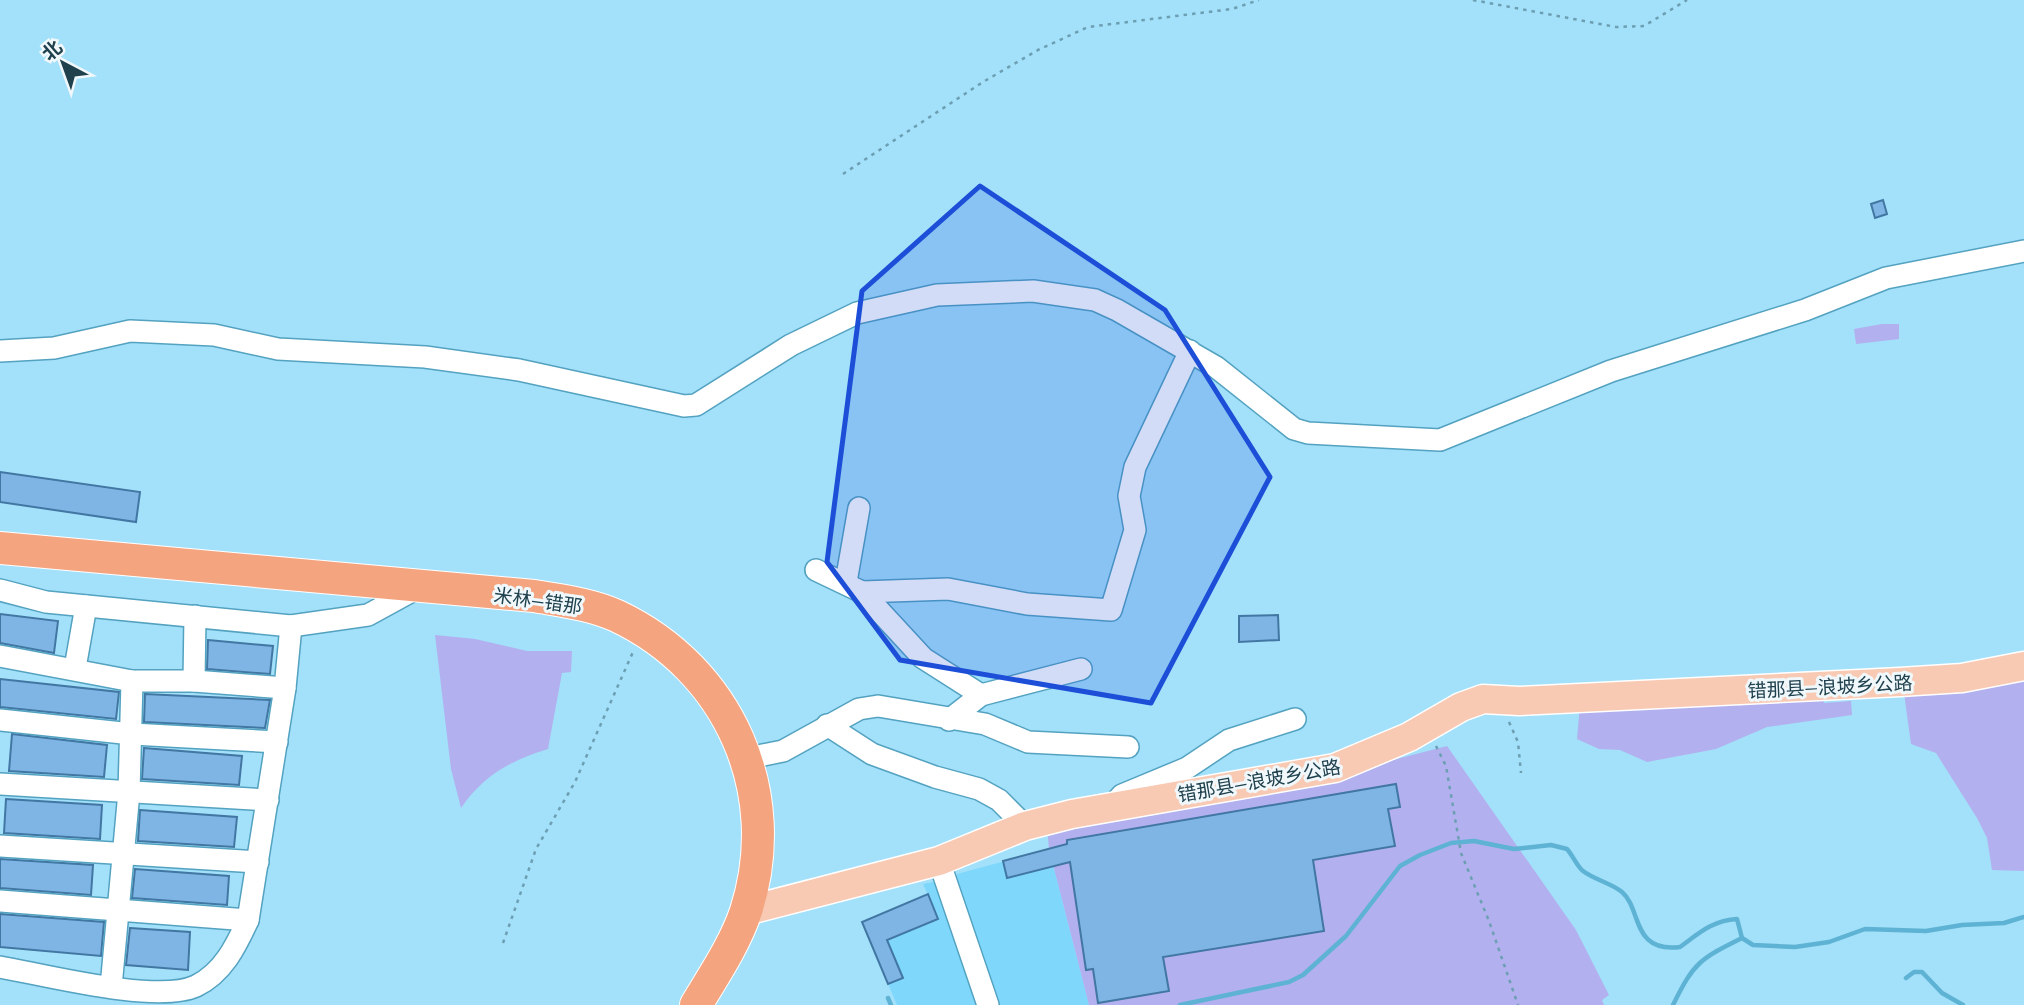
<svg xmlns="http://www.w3.org/2000/svg" width="2024" height="1005" viewBox="0 0 2024 1005" font-family="Barlow,'Noto Sans SC',sans-serif">
	<style>
		.built { fill: #7fd8fc }
		.green { fill: #b2b0ef }
		.lines { fill: none; stroke-linecap: round; stroke-linejoin: round }
		.stream { stroke: #5eb3d4; stroke-width: 4.5 }
		.building { fill: #7fb5e4; stroke: #4277a3; stroke-width: 2 }
		.minor-casing { stroke: #53a2c0; stroke-width: 24 }
		.major-casing { stroke: #fff; stroke-width: 31 }
		.highway-casing { stroke: #fff; stroke-width: 34 }
		.path { stroke: #6d9fb3; stroke-width: 2.5; stroke-dasharray: 3.5 5; stroke-linecap: butt }
		.minor { stroke: #fff; stroke-width: 21 }
		.major { stroke: #f8c9b3; stroke-width: 28 }
		.highway { stroke: #f4a580; stroke-width: 32 }
		.marked { fill: #1d4ed8; fill-opacity: 0.2; stroke: #1d4ed8; stroke-width: 5; stroke-linejoin: round }
		.labels { text-anchor: middle; dominant-baseline: central; stroke-width: 6; stroke-linejoin: round; paint-order: stroke }
		.street-label { font-size: 19px; fill: #1f404d; stroke: #f0f8fb }
	</style>
	<rect width="100%" height="100%" fill="#a3e0fa"/>
	<path class="built" d="M1049 849 1089 1005H897L862 922 928 895 923 884 933 882 943 891 956 886 957 874Z"/>
	<g class="green">
		<path d="M1882 324H1899V339L1856 344 1854 329Z"/>
		<path d="M435 635 475 639 527 651H572L571 672 562 673 548 749C511 760 483 776 461 808L451 769Z"/>
		<path d="M2024 675V871L1992 870 1987 838 1977 818 1936 753 1911 744 1904 693Z"/>
		<path d="M1823 696 1824 703 1851 701 1852 715 1767 727 1716 749 1647 762 1620 750 1599 749 1577 739 1580 705Z"/>
		<path d="M1447 746 1576 930 1609 995 1602 1000 1604 1005H1089L1049 849 1047 827 1335 775Z"/>
	</g>
	<g class="lines">
		<g class="stream">
			<path d="M1906 978 1914 972H1922L1942 993 1963 1005"/>
			<path d="M888 998 891 1005"/>
			<path d="M1180 1005 1289 982 1303 975 1346 936 1400 866 1420 855 1451 843 1474 841 1514 849 1551 845 1567 849C1573 856 1577 866 1583 871 1595 880 1611 883 1622 892 1642 909 1631 953 1680 947 1698 934 1713 920 1737 919L1742 938"/>
			<path d="M1673 1005C1694 962 1700 959 1742 938L1753 945 1795 947 1829 942 1865 929 1926 931 1962 925 2004 923 2024 917"/>
		</g>
	</g>
	<g class="building">
		<path d="M1883 200 1887 214 1875 218 1871 204Z"/>
		<path d="M0 472 140 492 136 522 0 502Z"/>
		<path d="M0 614 58 621 54 653 0 643Z"/>
		<path d="M1278 615 1279 640 1239 642V616Z"/>
		<path d="M208 640 273 646 270 674 207 669Z"/>
		<path d="M0 679 119 692 116 719 0 707Z"/>
		<path d="M145 694 270 700 265 728 144 722Z"/>
		<path d="M12 734 107 745 104 777 9 771Z"/>
		<path d="M144 748 242 756 239 785 142 779Z"/>
		<path d="M1396 784 1400 807 1388 809 1395 846 1313 860 1324 931 1163 957 1169 991 1098 1003 1093 969 1086 970 1070 862 1007 878 1003 861 1067 844V840Z"/>
		<path d="M6 799 102 805 100 839 4 833Z"/>
		<path d="M140 810 237 817 234 847 138 841Z"/>
		<path d="M0 859 93 865 91 895 0 888Z"/>
		<path d="M135 869 229 876 227 905 132 898Z"/>
		<path d="M928 894 938 919 887 940 903 978 888 984 862 922Z"/>
		<path d="M0 914 104 922 101 956 0 947Z"/>
		<path d="M130 928 190 932 188 970 126 965Z"/>
	</g>
	<g class="lines">
		<defs>
			<g id="minor">
				<path d="M0 351 54 348 130 331 214 335 278 349 425 357 519 370 684 406 696 405 791 345 857 313 937 295 1033 291 1095 300 1117 310 1216 367 1294 429 1308 433 1440 440 1611 371 1805 310 1886 278 2024 251"/>
				<path d="M816 570 862 592 923 658 981 695"/>
				<path d="M846 582 859 508"/>
				<path d="M0 590 46 602 291 626 368 615 421 586"/>
				<path d="M862 592 948 589 1027 604 1111 610 1135 530 1129 496 1135 467 1190 351"/>
				<path d="M0 656 132 681H194L285 688"/>
				<path d="M75 668 86 606"/>
				<path d="M194 681 195 616"/>
				<path d="M0 720 132 734 277 742"/>
				<path d="M949 720 981 695 1081 669"/>
				<path d="M827 725 872 754 935 777 979 789 999 800 1025 826"/>
				<path d="M748 758 783 751 859 709 878 706 985 724 1028 742 1128 747"/>
				<path d="M0 784 268 800"/>
				<path d="M1115 803 1122 795 1187 768 1229 740 1295 719"/>
				<path d="M0 846 258 862"/>
				<path d="M939 861 988 1005"/>
				<path d="M0 901 248 920"/>
				<path d="M0 967C45 975 157 1004 196 986 223 973 236 946 248 920L285 688 291 626"/>
				<path d="M111 987 129 792 132 681"/>
			</g>
			<path id="major" d="M746 911 939 861 1025 826 1072 814 1335 768 1409 737 1461 707 1483 699 1519 701 1900 682 1962 678 2024 666"/>
			<path id="highway" d="M0 548 534 596C562 601 591 604 617 616 729 669 784 792 746 911 735 944 714 975 696 1005"/>
		</defs>
		<use href="#minor" class="minor-casing"/>
		<use href="#major" class="major-casing"/>
		<use href="#highway" class="highway-casing"/>
		<g class="path">
			<path d="M1473 0 1616 27 1644 26 1687 0"/>
			<path d="M843 174 983 82 1038 50 1088 27 1232 9 1259 0"/>
			<path d="M1509 722 1518 742 1521 773"/>
			<path d="M1436 746 1446 766 1461 853 1489 921 1518 1005"/>
			<path d="M503 943 536 849 575 782 633 652"/>
		</g>
		<use href="#minor" class="minor"/>
		<use href="#major" class="major"/>
		<use href="#highway" class="highway"/>
	</g>
	<path class="marked" d="M980 186 1165 310 1270 477 1151 703 900 660 827 562 862 291Z"/>
	<g class="labels">
		<g class="street-label">
			<text transform="translate(538 600) rotate(8)">米林—错那</text>
			<text transform="translate(1830 686) rotate(-3)">错那县—浪坡乡公路</text>
			<text transform="translate(1259 780) rotate(-10)">错那县—浪坡乡公路</text>
		</g>
	</g>
	<g transform="translate(63 63) rotate(319)" stroke="#f0f8fb" stroke-width="5" paint-order="stroke">
	<path d="M0-5L12 26L0 18L-12 26Z" fill="#1f404d"/>
	<text y="-10" font-size="19" font-weight="bold" text-anchor="middle" fill="#1f404d">北</text>
	</g>
</svg>
